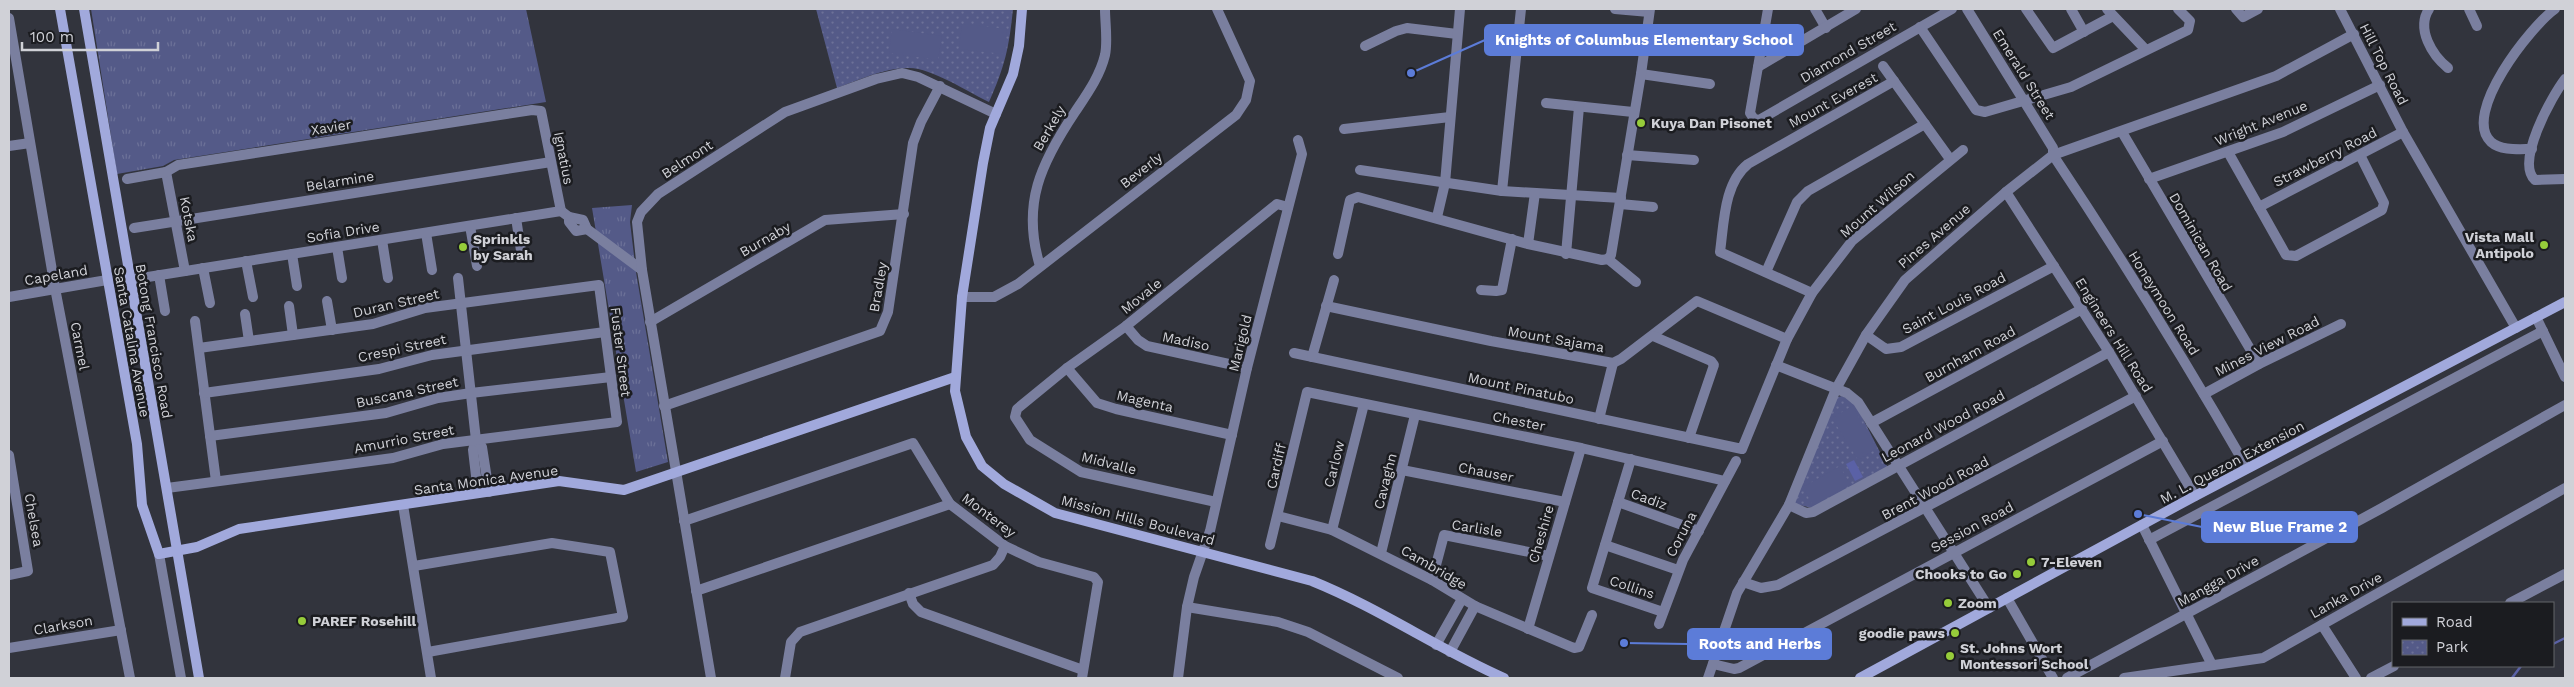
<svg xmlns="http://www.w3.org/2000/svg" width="2574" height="687" viewBox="0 0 2574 687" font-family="'Work Sans',sans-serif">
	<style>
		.grass { fill: url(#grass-tufts) }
		.park { fill: url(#park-dots) }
		.pitch { fill: #545a88 }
		.water { fill: #5a61a6 }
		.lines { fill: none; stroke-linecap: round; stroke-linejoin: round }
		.stream { stroke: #5a61a6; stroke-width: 2.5 }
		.street { stroke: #7a7f9f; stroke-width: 10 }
		.secondary { stroke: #a1a9dc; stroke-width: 10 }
		.poi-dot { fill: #96cc3a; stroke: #1b1c20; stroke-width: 2 }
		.labels { text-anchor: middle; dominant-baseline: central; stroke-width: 5; stroke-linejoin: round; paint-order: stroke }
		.street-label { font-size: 14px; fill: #d0d1d7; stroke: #1b1c20 }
		.poi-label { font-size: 14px; font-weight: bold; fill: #d0d1d7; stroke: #1b1c20; text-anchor: start }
		.leader { fill: none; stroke: #5c7cd8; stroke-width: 2 }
		.callout-dot { fill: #5c7cd8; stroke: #1b1c20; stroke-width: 2 }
		.callout { fill: #5c7cd8; stroke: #5c7cd8; stroke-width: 2 }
		.callout-label { font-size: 15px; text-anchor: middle; font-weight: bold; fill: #fff }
	</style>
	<defs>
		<pattern id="grass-tufts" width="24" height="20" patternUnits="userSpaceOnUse" patternTransform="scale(1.25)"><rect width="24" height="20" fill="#545a88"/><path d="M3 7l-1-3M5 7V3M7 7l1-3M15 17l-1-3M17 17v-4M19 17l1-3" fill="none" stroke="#6c7198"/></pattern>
		<pattern id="park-dots" width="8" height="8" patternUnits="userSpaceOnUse" patternTransform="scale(1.25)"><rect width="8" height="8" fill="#545a88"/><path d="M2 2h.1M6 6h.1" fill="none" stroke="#6c7198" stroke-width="1.8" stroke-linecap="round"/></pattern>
	</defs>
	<rect width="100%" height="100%" fill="#32343d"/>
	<g class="grass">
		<path d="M91 9H526L546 102 174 160 163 166 117 174Z"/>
		<path d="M632 205 630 222 636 272 668 462 636 472 592 208Z"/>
	</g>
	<g class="park">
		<path d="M816 9H1013C1009 48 1005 66 989 102 968 92 930 67 908 68 884 68 859 80 837 88Z"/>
		<path d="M1842 396 1854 401 1888 468 1812 508 1795 504 1794 500 1837 397Z"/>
	</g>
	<g class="pitch">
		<path d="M962 24 1007 29 1004 54 959 49Z"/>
		<path d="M892 29 942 36 938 60 889 53Z"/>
		<path d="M1852 406 1877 448 1858 460 1832 418Z"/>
		<path d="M1840 466 1850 485 1813 506 1803 487Z"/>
	</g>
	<path class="water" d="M1854 460 1863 477 1855 481 1846 464Z"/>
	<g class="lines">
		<g class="stream">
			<path d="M2553 644 2565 638"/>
			<path d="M2512 678 2521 666"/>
		</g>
		<g class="street">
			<path d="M1615 9 1649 12"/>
			<path d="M1768 9 1750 113 1754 119 1759 120 1952 9"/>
			<path d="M1815 9 1826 28"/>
			<path d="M1967 9 2053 148V155C2121 257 2186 362 2247 468"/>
			<path d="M2026 9 2053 48 2113 16"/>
			<path d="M2071 9 2084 32"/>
			<path d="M2107 9 2145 49"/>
			<path d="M2236 9 2243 17 2258 9"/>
			<path d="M2340 9 2403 132 2516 328"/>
			<path d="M2429 9C2416 29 2432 55 2448 68"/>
			<path d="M2469 9 2477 26"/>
			<path d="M9 18 55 288 130 678"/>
			<path d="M1920 27 1976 110 1985 112 2071 87 2188 30 2190 21 2178 9"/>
			<path d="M1365 46 1396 31 1407 28 1457 34"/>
			<path d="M1883 66 1950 159"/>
			<path d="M1758 67 1856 9"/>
			<path d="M1641 74 1710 84"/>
			<path d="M2565 79C2552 96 2515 162 2535 180L2565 179"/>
			<path d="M1546 103 1633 112"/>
			<path d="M1344 129 1450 117"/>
			<path d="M2122 132 2259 364"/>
			<path d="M9 146 30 143"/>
			<path d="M2532 149C2519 149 2501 151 2491 142 2461 114 2531 26 2555 9"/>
			<path d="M2228 152 2286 255 2296 256 2382 210 2384 203 2360 155"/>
			<path d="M1627 155 1694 160"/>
			<path d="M1360 170 1502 191 1621 198"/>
			<path d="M166 172 185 271"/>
			<path d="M127 179 166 172 178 165 532 110 541 111 561 211"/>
			<path d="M2149 179 2283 132 2380 85"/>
			<path d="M1502 191 1521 9"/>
			<path d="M2006 192 2109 352 2195 496"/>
			<path d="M1620 204 1653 207"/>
			<path d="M2259 207 2403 132"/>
			<path d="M561 211 569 217 583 220 587 229 642 270"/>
			<path d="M569 217V222L576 231 587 229"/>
			<path d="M1437 217 1445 183 1460 9"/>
			<path d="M516 218 522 257"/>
			<path d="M470 226 477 266"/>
			<path d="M134 228 551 162"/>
			<path d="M426 233 432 270"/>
			<path d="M382 240 388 278"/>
			<path d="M1528 244 1535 193"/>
			<path d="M337 247 342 278"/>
			<path d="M292 254 297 286"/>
			<path d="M1338 254 1350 200 1358 197 1528 244 1602 260 1608 259 1636 282"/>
			<path d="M1566 254 1579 107"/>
			<path d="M1608 259 1611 255 1641 74 1650 9"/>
			<path d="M246 261 253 297"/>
			<path d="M1040 266C1021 204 1041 163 1075 112 1087 94 1100 76 1105 55 1108 41 1105 23 1105 9"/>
			<path d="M203 268 210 303"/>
			<path d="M1766 272 1797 202 1808 191 1925 124"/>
			<path d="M159 275 165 311"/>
			<path d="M458 278 476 440 473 450 478 493"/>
			<path d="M129 280 561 211"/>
			<path d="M1481 290 1496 291 1502 290 1512 239"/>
			<path d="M1812 293 1720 252C1724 223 1724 183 1748 164L1894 81"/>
			<path d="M9 297 107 280"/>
			<path d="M962 297H994L1018 284 1236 115 1246 100 1250 81 1217 9"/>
			<path d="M327 301 332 330"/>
			<path d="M289 306 293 335"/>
			<path d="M1326 306 1491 341 1613 363 1621 359 1697 301 1787 339"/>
			<path d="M245 314 249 341"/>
			<path d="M2536 317 2565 377"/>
			<path d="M195 321 216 481"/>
			<path d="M650 322 825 220 904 214"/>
			<path d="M1126 326 1138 340 1147 346 1247 368"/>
			<path d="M1866 335 1886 349 1901 347 2054 266"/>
			<path d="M1653 336 1711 361 1714 365 1689 438"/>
			<path d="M1294 353 1742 449 1787 339 1812 293 1852 241 1963 150"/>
			<path d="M1312 357 1334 280"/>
			<path d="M1776 365 1847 393 1858 402 1989 608"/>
			<path d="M1067 368 1097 403 1116 409 1232 435"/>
			<path d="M204 393 379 369 432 355 605 332"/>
			<path d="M2204 394 2259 364 2341 324"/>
			<path d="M664 406 880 331 888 312 913 143 921 122 940 86"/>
			<path d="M1599 419 1613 363"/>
			<path d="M1871 423 2082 309"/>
			<path d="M210 436 386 413 438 398 471 393 611 377"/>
			<path d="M476 440 482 447 489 492"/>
			<path d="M9 455 28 571 9 575"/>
			<path d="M1631 459 1592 588 1663 612"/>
			<path d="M1402 470 1565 502"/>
			<path d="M167 488 393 458 443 444 617 422 599 285 425 308 373 324 199 348"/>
			<path d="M1216 502 1081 472 1030 440 1015 417 1017 409 1067 368 1126 326 1277 204 1288 207"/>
			<path d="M1618 502 1699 531"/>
			<path d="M403 505 431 678"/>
			<path d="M1789 505 1806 513 1813 512 2109 352"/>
			<path d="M1278 516 1332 530 1432 580 1475 606 1574 648 1579 647 1592 615"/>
			<path d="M684 521 913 443 950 504 1005 546 1039 562 1094 577 1098 582 1082 678"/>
			<path d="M2142 525 2212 665"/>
			<path d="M1332 530 1364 404"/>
			<path d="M2149 540 2543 331"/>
			<path d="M1270 545 1307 392 1581 448 1725 481"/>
			<path d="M1605 545 1678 570"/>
			<path d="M1381 553 1415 415"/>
			<path d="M159 554 181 678"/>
			<path d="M414 566 552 543 610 552 623 617 428 652"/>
			<path d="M1432 580 1444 535 1549 556"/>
			<path d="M1743 582 1761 588 1778 585 2136 396"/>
			<path d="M696 591 950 504"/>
			<path d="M909 593 913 604 921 612 1083 670"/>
			<path d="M2007 598 2053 678"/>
			<path d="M2510 603 2565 574"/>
			<path d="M1187 607 1278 622 1308 632 1398 678"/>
			<path d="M1659 624 1683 560 1736 461"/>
			<path d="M2322 625 2356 678"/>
			<path d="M1528 629 1581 448"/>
			<path d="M1436 645 1462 599"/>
			<path d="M9 648 121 630"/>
			<path d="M1450 652 1475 606"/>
			<path d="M1713 664 1734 669 1739 668 2163 441"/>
			<path d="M711 678 642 270 637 222 641 212 658 194 785 112 876 79 902 73 918 77 996 114"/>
			<path d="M785 678 791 642 800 632 993 565 1000 557 1005 546"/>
			<path d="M1178 678 1187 607 1194 577 1210 531 1247 368 1302 154 1298 140"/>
			<path d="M1708 678 1737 593 1789 505 1836 389 1866 335 1905 280 2006 192 2053 155 2276 76 2354 34"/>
			<path d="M2067 678 2382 508 2565 405"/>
			<path d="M2124 678 2263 658 2565 488"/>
			<path d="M2371 678 2394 666"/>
		</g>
		<g class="secondary">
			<path d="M60 9 137 444 142 505 159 554 197 547 239 529 559 481 624 490 955 377"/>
			<path d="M84 9 199 678"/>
			<path d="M1022 9 1019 46 1013 74 990 128 983 163 962 297 955 391 966 437 982 466 1004 484 1055 513 1312 581C1379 608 1438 649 1504 678"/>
			<path d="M1860 678 2195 496 2565 302"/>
		</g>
	</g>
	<g class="poi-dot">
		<circle cx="1641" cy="123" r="5"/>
		<circle cx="2544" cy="245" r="5"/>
		<circle cx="463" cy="247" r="5"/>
		<circle cx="2031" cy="562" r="5"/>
		<circle cx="2017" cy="574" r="5"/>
		<circle cx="1948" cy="603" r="5"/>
		<circle cx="302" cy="621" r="5"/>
		<circle cx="1955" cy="633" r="5"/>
		<circle cx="1950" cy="656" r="5"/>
	</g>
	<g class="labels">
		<g class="street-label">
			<text transform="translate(1848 52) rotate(-30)">Diamond Street</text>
			<text transform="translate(2384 64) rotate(63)">Hill Top Road</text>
			<text transform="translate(2024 74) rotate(58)">Emerald Street</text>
			<text transform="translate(1833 100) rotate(-29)">Mount Everest</text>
			<text transform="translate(2261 123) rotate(-22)">Wright Avenue</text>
			<text transform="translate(331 127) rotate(-9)">Xavier</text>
			<text transform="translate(1049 128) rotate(-60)">Berkely</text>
			<text transform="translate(2325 157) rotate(-27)">Strawberry Road</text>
			<text transform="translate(564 158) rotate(79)">Ignatius</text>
			<text transform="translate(687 159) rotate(-33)">Belmont</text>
			<text transform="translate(1141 170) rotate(-38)">Beverly</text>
			<text transform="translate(340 181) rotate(-9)">Belarmine</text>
			<text transform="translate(1877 204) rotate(-41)">Mount Wilson</text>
			<text transform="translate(189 219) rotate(79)">Kotska</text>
			<text transform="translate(343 232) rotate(-9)">Sofia Drive</text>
			<text transform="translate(1934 236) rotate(-41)">Pines Avenue</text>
			<text transform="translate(765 239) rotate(-30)">Burnaby</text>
			<text transform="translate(2201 242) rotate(60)">Dominican Road</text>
			<text transform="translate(56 275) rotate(-10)">Capeland</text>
			<text transform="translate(878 287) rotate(-80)">Bradley</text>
			<text transform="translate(1141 296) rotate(-39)">Movale</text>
			<text transform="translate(396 303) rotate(-13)">Duran Street</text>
			<text transform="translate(1954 303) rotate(-28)">Saint Louis Road</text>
			<text transform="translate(2164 303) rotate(58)">Honeymoon Road</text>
			<text transform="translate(2114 335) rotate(58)">Engineers Hill Road</text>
			<text transform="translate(1556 339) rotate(10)">Mount Sajama</text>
			<text transform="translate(154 341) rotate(80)">Botong Francisco Road</text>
			<text transform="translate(1186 341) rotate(12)">Madiso</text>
			<text transform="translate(132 342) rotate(80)">Santa Catalina Avenue</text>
			<text transform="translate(1240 343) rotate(-76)">Marigold</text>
			<text transform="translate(80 346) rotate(79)">Carmel</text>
			<text transform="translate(2267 346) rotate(-27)">Mines View Road</text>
			<text transform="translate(402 348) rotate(-12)">Crespi Street</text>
			<text transform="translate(621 352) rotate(83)">Fuster Street</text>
			<text transform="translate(1970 354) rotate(-29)">Burnham Road</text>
			<text transform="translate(1521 388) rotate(12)">Mount Pinatubo</text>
			<text transform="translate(407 392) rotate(-12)">Buscana Street</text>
			<text transform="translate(1145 401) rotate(13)">Magenta</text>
			<text transform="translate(1519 421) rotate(11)">Chester</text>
			<text transform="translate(1943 426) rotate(-28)">Leonard Wood Road</text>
			<text transform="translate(404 439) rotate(-11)">Amurrio Street</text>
			<text transform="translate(2232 462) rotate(-28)">M. L. Quezon Extension</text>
			<text transform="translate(1109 463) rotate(14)">Midvalle</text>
			<text transform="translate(1334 464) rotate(-76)">Carlow</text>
			<text transform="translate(1276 466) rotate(-77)">Cardiff</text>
			<text transform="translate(1486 472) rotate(11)">Chauser</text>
			<text transform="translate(486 480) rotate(-8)">Santa Monica Avenue</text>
			<text transform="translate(1385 481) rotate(-76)">Cavaghn</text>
			<text transform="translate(1935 488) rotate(-28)">Brent Wood Road</text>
			<text transform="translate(1649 499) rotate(20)">Cadiz</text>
			<text transform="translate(989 515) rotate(37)">Monterey</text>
			<text transform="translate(34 520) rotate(80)">Chelsea</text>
			<text transform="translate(1138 520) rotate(15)">Mission Hills Boulevard</text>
			<text transform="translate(1972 527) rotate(-28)">Session Road</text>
			<text transform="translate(1477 528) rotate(9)">Carlisle</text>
			<text transform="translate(1541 534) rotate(-74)">Cheshire</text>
			<text transform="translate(1681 534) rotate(-62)">Coruna</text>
			<text transform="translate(1434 567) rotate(30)">Cambridge</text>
			<text transform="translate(2218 581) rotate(-29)">Mangga Drive</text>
			<text transform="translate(1632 587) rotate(18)">Collins</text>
			<text transform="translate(2346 595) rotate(-29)">Lanka Drive</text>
			<text transform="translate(63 625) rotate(-10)">Clarkson</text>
		</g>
		<g class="poi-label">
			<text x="1651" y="123">Kuya Dan Pisonet</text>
			<text x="2534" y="237" text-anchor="end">Vista Mall<tspan x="2534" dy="16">Antipolo</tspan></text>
			<text x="473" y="239">Sprinkls<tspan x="473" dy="16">by Sarah</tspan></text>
			<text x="2041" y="562">7-Eleven</text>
			<text x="2007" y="574" text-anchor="end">Chooks to Go</text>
			<text x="1958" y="603">Zoom</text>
			<text x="312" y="621">PAREF Rosehill</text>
			<text x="1945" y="633" text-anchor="end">goodie paws</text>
			<text x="1960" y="648">St. Johns Wort<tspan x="1960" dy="16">Montessori School</tspan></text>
		</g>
	</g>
	<path class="leader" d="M1411 73L1485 40M2138 514L2202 527M1624 643L1688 644"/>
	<g class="callout-dot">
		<circle cx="1411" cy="73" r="5"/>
		<circle cx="2138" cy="514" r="5"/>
		<circle cx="1624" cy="643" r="5"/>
	</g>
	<g class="callout">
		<rect x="1485" y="25" width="318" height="30" rx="5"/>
		<rect x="2202" y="512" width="155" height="30" rx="5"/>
		<rect x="1688" y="629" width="143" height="30" rx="5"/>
	</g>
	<g class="callout-label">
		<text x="1644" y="45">Knights of Columbus Elementary School</text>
		<text x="2280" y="532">New Blue Frame 2</text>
		<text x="1760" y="649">Roots and Herbs</text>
	</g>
	<rect width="2574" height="687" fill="none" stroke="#d0d1d7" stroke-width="20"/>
	<rect x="2392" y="602" width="162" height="65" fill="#1b1c20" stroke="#636469"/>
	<rect x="2402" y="618" width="25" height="8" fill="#a1a9dc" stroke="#636469"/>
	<text x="2436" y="627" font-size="15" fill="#d0d1d7">Road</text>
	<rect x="2402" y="640" width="25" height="15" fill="url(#park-dots)" stroke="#636469"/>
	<text x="2436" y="652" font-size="15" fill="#d0d1d7">Park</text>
	<path d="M22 42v8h136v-8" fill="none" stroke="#d0d1d7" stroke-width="2.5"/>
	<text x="30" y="42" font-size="15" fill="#d0d1d7" stroke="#1b1c20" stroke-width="4" paint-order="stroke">100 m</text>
</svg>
